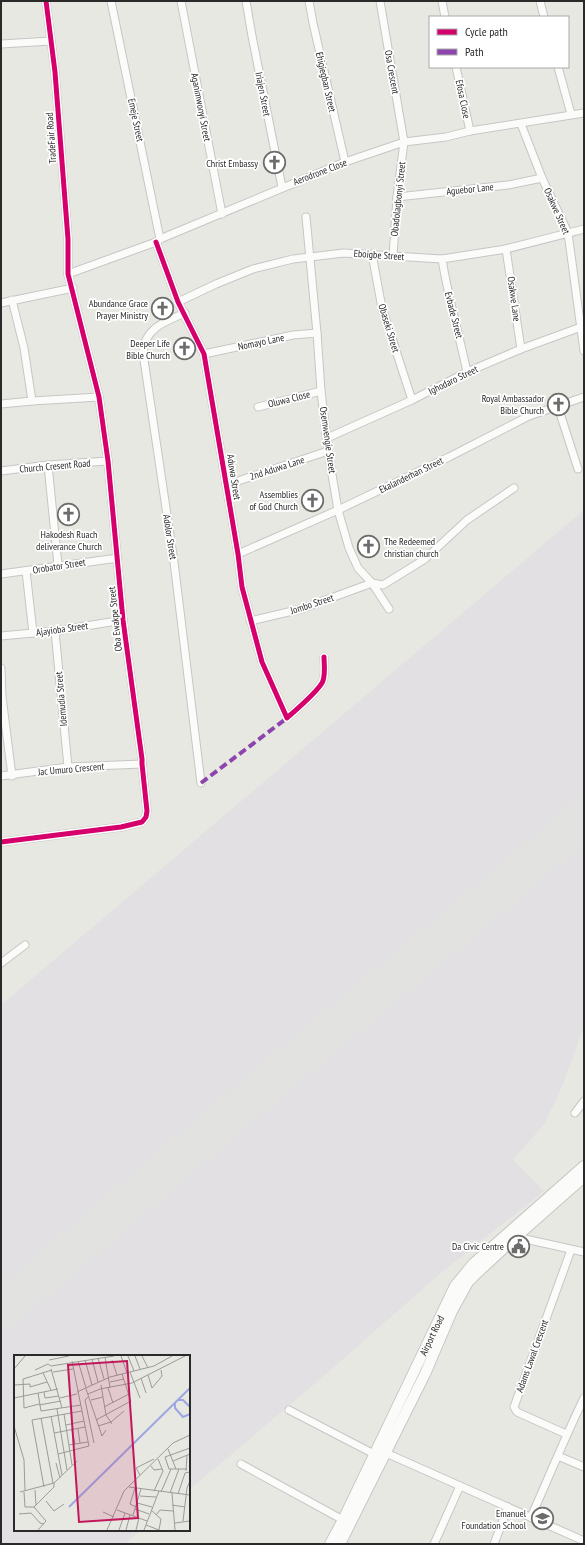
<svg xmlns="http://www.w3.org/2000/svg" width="585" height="1545" viewBox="0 0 585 1545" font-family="'PT Sans Narrow',sans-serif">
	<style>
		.airport { fill: #e2e0e3 }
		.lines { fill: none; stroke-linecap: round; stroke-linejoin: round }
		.runway { stroke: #e2e2e0; stroke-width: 39 }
		.street-casing { stroke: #c7c6c6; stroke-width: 9 }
		.secondary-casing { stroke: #c7c6c6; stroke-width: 12 }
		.street { stroke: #fbfcfa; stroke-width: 7 }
		.secondary { stroke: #fbfcfa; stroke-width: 10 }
		.quiet { stroke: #8e44ad; stroke-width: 4; stroke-dasharray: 8 4; stroke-linecap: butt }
		.cycleway-casing { stroke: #fff; stroke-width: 8 }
		.cycleway { stroke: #d6006c; stroke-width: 5 }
		.labels { text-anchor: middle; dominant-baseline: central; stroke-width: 3.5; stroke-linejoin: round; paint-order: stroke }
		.street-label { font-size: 10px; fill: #2a2a2a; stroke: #fff }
		.poi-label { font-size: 10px; fill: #2a2a2a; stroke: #fff; text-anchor: end }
		.inset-river { fill: none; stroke: #9da7e1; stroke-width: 2 }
		.inset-road { fill: none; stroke: #9b9c98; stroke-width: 1 }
		.view { fill: #c2185b; fill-opacity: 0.15; stroke: #c2185b; stroke-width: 2 }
		.inset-edge { fill: none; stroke: #2a2a2a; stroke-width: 2 }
	</style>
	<rect width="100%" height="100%" fill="#e7e8e1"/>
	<path class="airport" d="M584 510V1027L561 1089 545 1123 513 1160 544 1191 441 1273 311 1387 189 1490V1356H15V1530H141L125 1544H1V1005Z"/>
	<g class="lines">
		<path class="runway" d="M1 1311 232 1114 584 819"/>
		<defs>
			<g id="street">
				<path d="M111 1 160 239"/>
				<path d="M181 1 222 214"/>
				<path d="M246 1 252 36 282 187"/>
				<path d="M309 1 313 23 345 162"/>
				<path d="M380 1 404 142 397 197 393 256"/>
				<path d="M442 1 445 17"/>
				<path d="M540 1 544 17"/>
				<path d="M1 44 51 41"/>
				<path d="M456 67 470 131"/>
				<path d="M558 67 571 114"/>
				<path d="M521 124 542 178 568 233 584 351"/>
				<path d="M397 197 508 185 542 178"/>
				<path d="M306 217 317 333 321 391 328 451 338 510 349 548 358 568 372 583 389 609"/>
				<path d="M156 242 178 302 204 354 238 554 242 587 262 662 287 718C296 710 316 693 322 683 326 676 324 665 324 657"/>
				<path d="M506 249 521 349"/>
				<path d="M372 254 382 308 412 400"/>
				<path d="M442 259C448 297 459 334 467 372"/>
				<path d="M68 274 156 242 160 239 345 162 404 142 446 137 470 131 584 113"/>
				<path d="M12 300 24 348 32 401"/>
				<path d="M178 302 216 284 253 269 293 259 344 253 442 259 506 249 584 229"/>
				<path d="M1 303 73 288"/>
				<path d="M185 313C165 321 144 329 143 353L174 562 201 783"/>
				<path d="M204 354 293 335 317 333"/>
				<path d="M1 404 32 401 99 397"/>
				<path d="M258 407 321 391"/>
				<path d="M558 407 578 469"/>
				<path d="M327 438 412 400 467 372 521 349 581 327"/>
				<path d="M48 465 58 565"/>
				<path d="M1 471 48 465 108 461"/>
				<path d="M226 485 328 451"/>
				<path d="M238 554 338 510 449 457 529 416 584 397"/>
				<path d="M26 571 33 633"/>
				<path d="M1 574 118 558"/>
				<path d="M250 621 301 609 372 583 383 585 425 559 467 520 514 488"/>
				<path d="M55 631 68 767"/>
				<path d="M1 636 55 631 123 620"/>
				<path d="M1 668 2 697 12 776"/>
				<path d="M1 776 68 767 142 764"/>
				<path d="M1 842 121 827 142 822 146 817 147 811 142 764V759L123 620 108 461 99 397 68 274V239L55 72 46 1"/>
				<path d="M1 963 25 945"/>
				<path d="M575 1113 584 1101"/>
				<path d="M516 1237 584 1252"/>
				<path d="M289 1410 374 1454"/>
				<path d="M566 1434 517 1412 514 1407 571 1250"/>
				<path d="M386 1453 584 1541"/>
				<path d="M558 1456 584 1467"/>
				<path d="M241 1464 343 1520"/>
				<path d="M531 1517C549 1477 565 1437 584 1398"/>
				<path d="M434 1544 460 1486"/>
				<path d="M494 1544 508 1507"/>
			</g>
			<g id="secondary">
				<path id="s1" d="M330 1544 343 1520 455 1286 473 1264 584 1166"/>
				<path d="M340 1544 425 1374 452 1311 468 1282 477 1273 516 1237 584 1177"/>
			</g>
		</defs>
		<use href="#street" class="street-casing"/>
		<use href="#secondary" class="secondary-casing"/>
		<use href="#street" class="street"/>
		<use href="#secondary" class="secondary"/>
		<path class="quiet" d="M201 783 287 718"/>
		<defs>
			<g id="cycleway">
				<path d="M156 242 178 302 204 354 238 554 242 587 262 662 287 718C296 710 316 693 322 683 326 676 324 665 324 657"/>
				<path d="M1 842 121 827 142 822 146 817 147 811 142 764V759L123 620 108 461 99 397 68 274V239L55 72 46 1"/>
			</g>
		</defs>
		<use href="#cycleway" class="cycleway-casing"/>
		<use href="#cycleway" class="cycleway"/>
	</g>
	<defs>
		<symbol id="church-ring" viewBox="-11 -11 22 22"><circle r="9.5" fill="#fff" stroke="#6c6c6a" stroke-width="1.5"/><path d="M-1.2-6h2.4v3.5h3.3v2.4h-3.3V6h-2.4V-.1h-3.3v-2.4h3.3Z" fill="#6c6c6a"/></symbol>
		<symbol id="civic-ring" viewBox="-11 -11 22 22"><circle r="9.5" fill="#fff" stroke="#6c6c6a" stroke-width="1.5"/><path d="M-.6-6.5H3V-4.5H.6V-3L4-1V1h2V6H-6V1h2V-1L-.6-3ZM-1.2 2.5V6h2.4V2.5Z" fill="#6c6c6a"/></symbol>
		<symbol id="school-ring" viewBox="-11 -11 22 22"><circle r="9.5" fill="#fff" stroke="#6c6c6a" stroke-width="1.5"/><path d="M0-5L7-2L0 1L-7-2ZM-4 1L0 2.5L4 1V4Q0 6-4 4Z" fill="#6c6c6a"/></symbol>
	</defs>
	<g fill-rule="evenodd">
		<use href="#church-ring" x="262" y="150" width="25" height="25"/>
		<use href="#church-ring" x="150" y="296" width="25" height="25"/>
		<use href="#church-ring" x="172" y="336" width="25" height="25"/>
		<use href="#church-ring" x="546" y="392" width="25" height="25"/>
		<use href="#church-ring" x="300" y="488" width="25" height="25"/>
		<use href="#church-ring" x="56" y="502" width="25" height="25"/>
		<use href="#church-ring" x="356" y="534" width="25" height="25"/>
		<use href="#civic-ring" x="506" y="1234" width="25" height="25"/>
		<use href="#school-ring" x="530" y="1506" width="25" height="25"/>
	</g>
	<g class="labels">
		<g class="street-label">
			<text transform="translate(392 72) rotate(80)">Osa Crescent</text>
			<text transform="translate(326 82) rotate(77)">Ehigiegban Street</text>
			<text transform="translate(263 94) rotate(79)">Iriajen Street</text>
			<text transform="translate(463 99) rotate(78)">Efosa Close</text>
			<text transform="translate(201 107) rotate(79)">Aganimwonyi Street</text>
			<text transform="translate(136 120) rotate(78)">Emeje Street</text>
			<text transform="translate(51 138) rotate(-94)">TradeFair Road</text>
			<text transform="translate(320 172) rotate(-21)">Aerodrone Close</text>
			<text transform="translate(470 189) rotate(-6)">Aguebor Lane</text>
			<text transform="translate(398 199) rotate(-84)">Obadolagbonyi Street</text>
			<text transform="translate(557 211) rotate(66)">Osakwe Street</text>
			<text transform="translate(379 255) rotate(4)">Eboigbe Street</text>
			<text transform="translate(514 299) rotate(82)">Osakwe Lane</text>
			<text transform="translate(454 315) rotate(76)">Evbade Street</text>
			<text transform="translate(389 328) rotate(73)">Obaseki Street</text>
			<text transform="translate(261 342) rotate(-12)">Nomayo Lane</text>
			<text transform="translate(453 380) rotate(-26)">Ighodaro Street</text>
			<text transform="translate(289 399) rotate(-14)">Oluwa Close</text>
			<text transform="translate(328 440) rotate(82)">Osemwengie Street</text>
			<text transform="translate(55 466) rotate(-5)">Church Cresent Road</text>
			<text transform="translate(277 468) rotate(-18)">2nd Aduwa Lane</text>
			<text transform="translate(411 475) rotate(-26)">Ekalanderhan Street</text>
			<text transform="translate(234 477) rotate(81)">Aduwa Street</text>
			<text transform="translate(170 537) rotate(81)">Adolor Street</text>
			<text transform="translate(59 566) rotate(-9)">Orobator Street</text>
			<text transform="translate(312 604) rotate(-18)">Jombo Street</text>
			<text transform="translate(115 619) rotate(-96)">Oba Ewakpe Street</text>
			<text transform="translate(62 629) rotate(-8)">Ajayioba Street</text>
			<text transform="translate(61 699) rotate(-95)">Idemudia Street</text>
			<text transform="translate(71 769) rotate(-5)">Jac Umuro Crescent</text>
			<text stroke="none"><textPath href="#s1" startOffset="232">Airport Road</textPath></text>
			<text transform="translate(532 1356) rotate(-70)">Adams Lawal Crescent</text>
		</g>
		<g class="poi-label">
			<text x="258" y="163">Christ Embassy</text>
			<text x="148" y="303">Abundance Grace<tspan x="148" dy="12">Prayer Ministry</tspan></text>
			<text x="170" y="343">Deeper Life<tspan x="170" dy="12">Bible Church</tspan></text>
			<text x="544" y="398">Royal Ambassador<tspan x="544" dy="12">Bible Church</tspan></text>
			<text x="298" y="494">Assemblies<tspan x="298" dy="12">of God Church</tspan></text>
			<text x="69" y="534" text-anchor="middle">Hakodesh Ruach<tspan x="69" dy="12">deliverance Church</tspan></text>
			<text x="384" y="541" text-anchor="start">The Redeemed<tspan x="384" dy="12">christian church</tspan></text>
			<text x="504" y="1246">Da Civic Centre</text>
			<text x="526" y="1513">Emanuel<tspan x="526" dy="12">Foundation School</tspan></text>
		</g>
	</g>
	<g transform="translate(14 1355)">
		<rect width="176" height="176" fill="#e7e8e1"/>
		<path class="inset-river" d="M164 45H169L176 52M161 48V53L169 62 176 59M55 152 176 33"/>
		<path class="inset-road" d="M107 1 113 18M114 1 120 16M121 1 126 14M128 1 134 13M91 2 96 33M84 3 90 24M78 4 84 27M35 5 55 1M71 5 78 30M98 5 103 20M64 6 72 33M0 14 11 1M37 14 48 53M21 15 34 9 37 11 100 1M39 17 59 14M116 17 126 43M29 18 37 35M108 19 117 47M134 20 138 33 148 21 147 15M127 23 132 38M96 27 110 24M16 29V32L33 27M0 30 16 29M87 30 92 60 98 69M94 33 99 48M72 34 88 81 92 75M30 37 31 43 45 41M63 37 96 22 140 11 158 1M24 38 27 56 67 50M74 39 86 34 118 28 171 1M75 41 71 45 80 88M0 43 44 34M46 43 63 39M77 45 89 42M25 49 10 53 9 24 38 15M25 50 47 46M90 52 115 39M43 54 53 115M50 59 58 110M37 61 48 120M27 63 39 128M82 65 117 46M52 70 70 66M0 71 10 105 11 136M84 71 97 67 110 56M64 74 66 88M58 75 61 89M40 78 71 72M55 90 74 87M154 94 162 114M44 99 75 91 58 6M159 106 176 99M42 108 46 123M137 111 140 115 148 114M173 114H155L151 102 176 93M172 116 173 100M126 120 122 113 140 104M30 132 18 65 68 56M115 132 176 140M121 133 116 149 122 152M21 135 22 150M140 136 149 116 144 104M6 137 40 128 63 106M10 137 11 152H20L32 166 24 175M147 137 157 114M156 138 165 114M158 138 161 175M164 139 171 118 176 117M126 141 142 142M32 146 40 156 50 149M123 148 138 152M158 150 171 152M20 152 40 132V128M121 154 135 159M103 155 133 166M137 155 147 164 145 175M89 157 100 162M5 159 17 158 26 168 30 169M119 160 127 134M142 160 146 155 159 156M169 166 173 133 176 126M161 168 176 166M132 170 145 175M93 175 110 136 159 88 176 80M105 175 111 158M112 175 116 160M122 175 125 163M130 175 145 136"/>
		<path class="view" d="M113 6 124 163 65 167 54 10Z"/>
		<rect width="176" height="176" class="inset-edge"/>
	</g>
	<rect width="585" height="1545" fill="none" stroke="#2a2a2a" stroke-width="4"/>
	<rect x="429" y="16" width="140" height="52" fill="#ffffff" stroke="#aaaaaa"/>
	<rect x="437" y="29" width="20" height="6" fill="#d6006c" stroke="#aaaaaa"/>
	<text x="465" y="36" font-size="12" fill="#2a2a2a">Cycle path</text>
	<rect x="437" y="49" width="20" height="6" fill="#8e44ad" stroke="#aaaaaa"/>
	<text x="465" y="56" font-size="12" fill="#2a2a2a">Path</text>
</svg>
